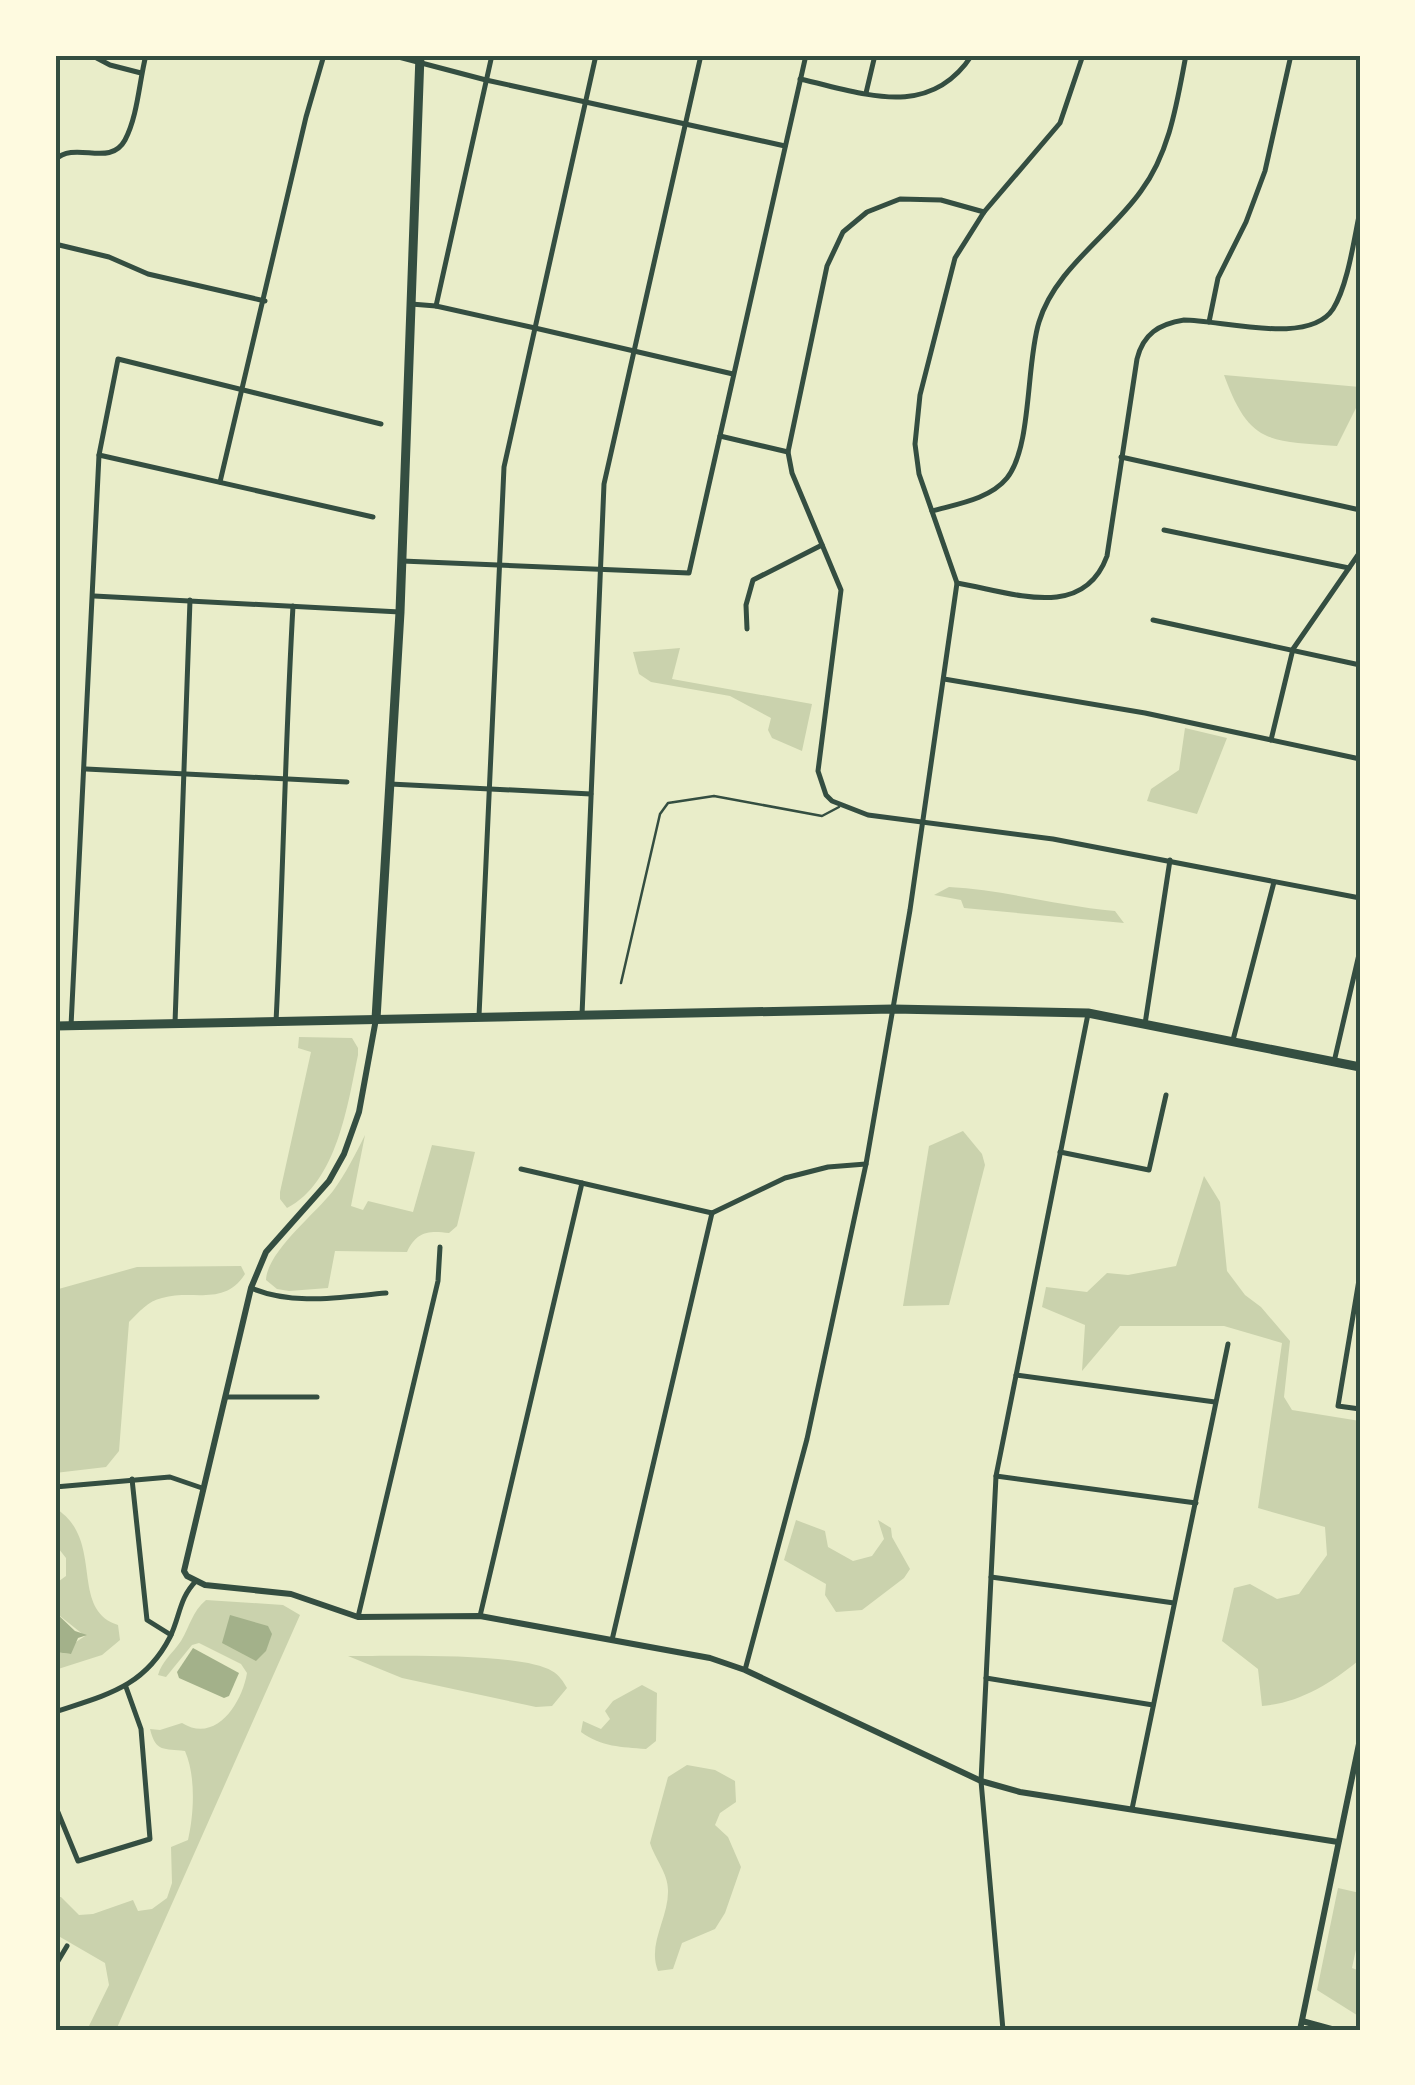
<svg xmlns="http://www.w3.org/2000/svg" width="1415" height="2085" viewBox="0 0 1415 2085" font-family="Poppins,sans-serif">
	<style>
		.green { fill: #cad2ad }
		.water { fill: #a3b18a }
		.lines { fill: none; stroke-linecap: round; stroke-linejoin: round }
		.service { stroke: #344e41; stroke-width: 2.5 }
		.minor { stroke: #344e41; stroke-width: 5 }
		.tertiary { stroke: #344e41; stroke-width: 6 }
		.primary { stroke: #344e41; stroke-width: 9 }
		.neatline { fill: none; stroke: #344e41; stroke-width: 4 }
	</style>
	<rect width="100%" height="100%" fill="#e9edc9"/>
	<g class="green">
		<path d="M1224 375 1360 387V400L1337 446C1269 440 1250 446 1224 375Z"/>
		<path d="M680 648 672 679 812 704 802 751 772 738 768 730 771 718 730 696 651 682 639 674 633 652Z"/>
		<path d="M1185 728 1227 738 1197 814 1147 801 1151 789 1179 770Z"/>
		<path d="M949 887C1005 890 1059 906 1115 911L1124 923 964 908 961 900 934 895Z"/>
		<path d="M299 1037 352 1038 358 1048V1055C348 1103 337 1183 287 1208L280 1199V1192L311 1052 298 1048Z"/>
		<path d="M963 1131 982 1154 985 1165 949 1305 903 1306 929 1146Z"/>
		<path d="M365 1135 351 1206 363 1210 368 1201 413 1212 432 1145 475 1152 457 1226 449 1233C428 1230 416 1232 407 1252L335 1251 328 1288 289 1291 277 1289 266 1280C267 1252 315 1214 333 1191 346 1173 355 1155 365 1135Z"/>
		<path d="M1204 1176 1220 1202 1227 1271 1245 1295 1261 1307 1290 1341 1284 1397 1292 1410 1360 1421 1358 1661C1330 1684 1299 1703 1262 1706L1258 1669 1222 1641 1234 1588 1250 1584 1277 1599 1299 1594 1327 1555 1325 1527 1258 1508 1282 1343 1224 1326H1120L1082 1371 1085 1325 1042 1307 1046 1287 1087 1292 1107 1273 1128 1275 1176 1266Z"/>
		<path d="M241 1266 245 1274C224 1307 193 1289 162 1298 148 1301 139 1312 129 1322L119 1451 106 1467 55 1473V1290L137 1267Z"/>
		<path d="M55 1508C106 1539 68 1609 118 1625L120 1640 102 1655 55 1670V1652L70 1654 73 1644 85 1636 55 1612V1584L66 1576V1558L55 1544Z"/>
		<path d="M796 1520 825 1531 828 1547 853 1561 872 1556 884 1539 878 1520 891 1528 892 1537 910 1569 904 1578 862 1610 836 1612 825 1595 826 1584 784 1560Z"/>
		<path d="M206 1600 283 1605 300 1615 116 2030H87L109 1985 105 1963 55 1934V1897H61L79 1915 93 1914 133 1900 138 1911 152 1909 167 1898 172 1883 171 1847 188 1840C194 1814 196 1776 185 1751 164 1748 156 1753 150 1729L160 1730 182 1723C216 1744 242 1703 247 1673L241 1664 199 1643 192 1645 166 1677 158 1675C162 1661 173 1653 181 1641 190 1626 192 1612 206 1600Z"/>
		<path d="M348 1656C390 1656 521 1652 552 1671 559 1675 563 1681 567 1688L552 1706 536 1707 402 1678Z"/>
		<path d="M642 1685 657 1693 656 1741 646 1749C621 1747 602 1747 581 1732L583 1721 601 1729 610 1719 605 1711 613 1701Z"/>
		<path d="M687 1765 715 1770 735 1781 736 1802 720 1813 715 1825 728 1837 741 1867 725 1913 715 1929 682 1943 673 1969 658 1971C647 1944 669 1918 668 1890 668 1873 655 1859 650 1843L668 1777Z"/>
		<path d="M1338 1888 1360 1893V1931L1352 1968 1360 1971V2017L1317 1990Z"/>
	</g>
	<g class="water">
		<path d="M55 1612 75 1631 87 1635 78 1638 71 1654 55 1652Z"/>
		<path d="M230 1615 268 1626 272 1634 266 1651 256 1661 222 1643Z"/>
		<path d="M193 1648 239 1673 229 1696 224 1698 179 1678 177 1672Z"/>
	</g>
	<g class="lines">
		<path class="service" d="M621 983 660 814 668 803 714 796 822 816 839 807"/>
		<g class="minor">
			<path d="M91 55 110 65 141 73"/>
			<path d="M391 55 486 80 785 146"/>
			<path d="M800 79C863 93 929 121 972 55"/>
			<path d="M866 93 875 55"/>
			<path d="M55 160C75 140 110 168 125 140 138 115 139 82 146 55"/>
			<path d="M984 212 941 200 900 199 867 212 843 232 827 266 788 452 792 473 841 590 818 771 826 795 832 801 868 815 1053 839 1360 898"/>
			<path d="M55 244 109 257 148 274 265 301"/>
			<path d="M411 304 436 306 535 328 733 374"/>
			<path d="M436 306 492 55"/>
			<path d="M1209 322 1218 278 1246 222 1265 171 1291 55"/>
			<path d="M720 436 788 452"/>
			<path d="M99 455 373 517"/>
			<path d="M1121 457 1360 510"/>
			<path d="M220 482 306 117 324 55"/>
			<path d="M932 511C957 504 990 499 1007 478 1032 447 1026 363 1039 322 1055 269 1110 235 1141 191 1170 152 1177 102 1186 55"/>
			<path d="M1164 530 1349 568"/>
			<path d="M402 561 689 573 806 55"/>
			<path d="M957 583C1011 592 1083 622 1107 556L1137 359C1143 334 1159 324 1184 320 1222 320 1309 346 1333 309 1348 285 1354 239 1360 211"/>
			<path d="M94 596 400 612"/>
			<path d="M1153 620 1360 665"/>
			<path d="M747 629 746 605 753 580 822 545"/>
			<path d="M944 679 1145 713 1360 759"/>
			<path d="M1271 740 1293 649 1360 552"/>
			<path d="M86 769 347 782"/>
			<path d="M390 784 591 794"/>
			<path d="M582 1015 604 484 701 55"/>
			<path d="M479 1016 504 467 596 55"/>
			<path d="M276 1022C283 883 285 745 293 606"/>
			<path d="M175 1023 190 600"/>
			<path d="M1145 1024 1170 860"/>
			<path d="M71 1026 99 455 118 359 381 424"/>
			<path d="M1233 1040 1274 882"/>
			<path d="M1334 1062 1360 950"/>
			<path d="M1060 1152 1149 1170 1166 1095"/>
			<path d="M521 1169 712 1213 785 1178 828 1167 866 1164"/>
			<path d="M1360 1274 1338 1406 1360 1409"/>
			<path d="M251 1288C294 1306 340 1297 386 1293"/>
			<path d="M1016 1375 1215 1402"/>
			<path d="M226 1397H317"/>
			<path d="M996 1476 1196 1503"/>
			<path d="M132 1479 147 1620 171 1635"/>
			<path d="M55 1487 170 1477 202 1488"/>
			<path d="M991 1577 1174 1603"/>
			<path d="M480 1616 582 1183"/>
			<path d="M358 1617 438 1281 440 1247"/>
			<path d="M612 1640 712 1213"/>
			<path d="M745 1670 807 1439 866 1164 910 910 957 583 919 474 915 444 920 395 955 258 984 212 1060 123 1083 55"/>
			<path d="M986 1678 1153 1705"/>
			<path d="M55 1712C105 1695 144 1688 170 1637 180 1617 179 1598 196 1581"/>
			<path d="M55 1805 78 1861 150 1839 141 1729 126 1687"/>
			<path d="M1132 1809 1228 1344"/>
			<path d="M55 1966 67 1946"/>
			<path d="M1003 2030 981 1781 996 1476 1088 1014"/>
		</g>
		<g class="tertiary">
			<path d="M376 1019 359 1112 344 1154 329 1181 266 1252 251 1288 184 1571 187 1576 205 1585 291 1594 358 1617 480 1616 710 1658 745 1670 981 1781 1020 1792 1338 1842"/>
			<path d="M1302 2021 1335 2030"/>
			<path d="M1300 2030 1360 1739"/>
		</g>
		<g class="primary">
			<path d="M376 1019 400 612 420 55"/>
			<path d="M55 1026 893 1009 1088 1013 1360 1067"/>
		</g>
	</g>
	<rect width="1415" height="2085" fill="none" stroke="#fefae0" stroke-width="115"/>
	<rect x="58" y="58" width="1300" height="1970" class="neatline"/>
</svg>
